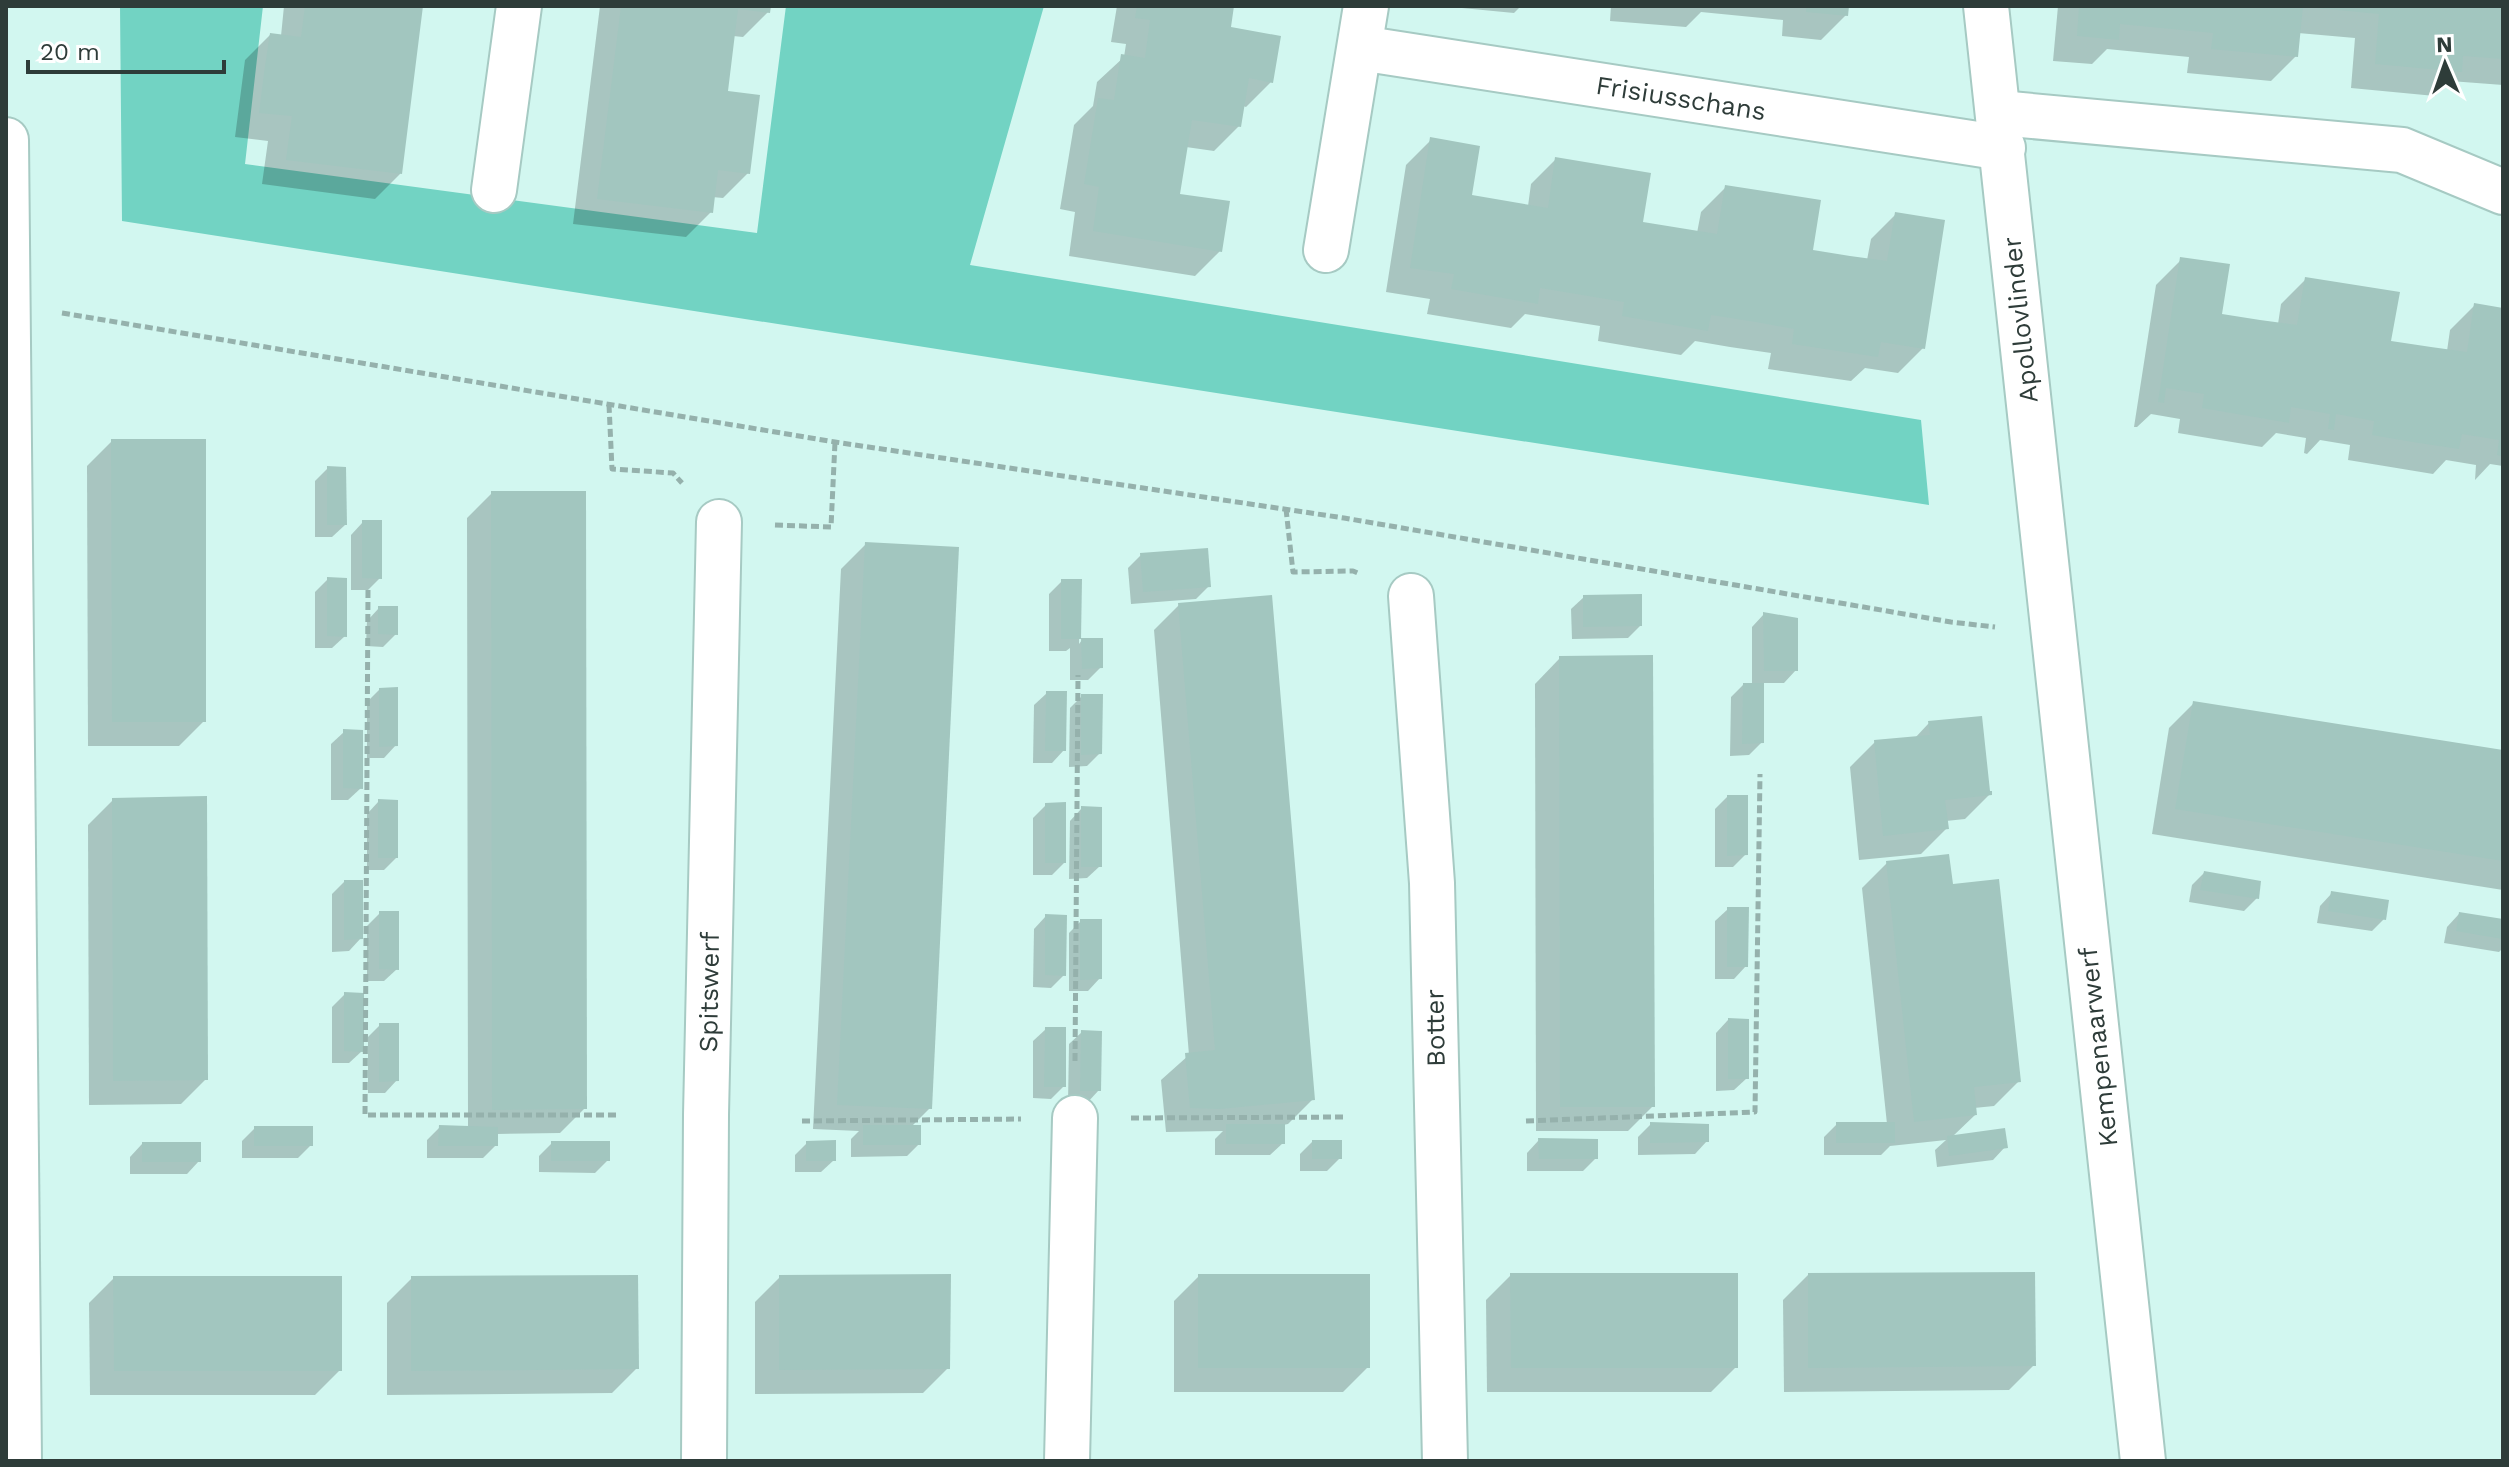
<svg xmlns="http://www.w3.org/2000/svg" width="2509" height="1467" viewBox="0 0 2509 1467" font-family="'Work Sans',sans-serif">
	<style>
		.water { fill: #72d3c3 }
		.shadow { fill: #0003 }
		.building { fill: #a2c6bf }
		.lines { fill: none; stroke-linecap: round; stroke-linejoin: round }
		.minor-casing { stroke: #a6cac3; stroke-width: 48 }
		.path { stroke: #95b1ac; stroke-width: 5; stroke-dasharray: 8 4; stroke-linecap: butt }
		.minor { stroke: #fff; stroke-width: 44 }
		.labels { text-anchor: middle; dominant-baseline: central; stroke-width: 7; stroke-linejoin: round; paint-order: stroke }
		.street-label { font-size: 26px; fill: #2e3c39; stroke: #fff }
	</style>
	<rect width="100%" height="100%" fill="#d2f7f0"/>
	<path class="water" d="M120 6H263L245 164 757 233 786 6H1044L970 265 1921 420 1929 505 122 221Z"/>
	<g class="shadow">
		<path d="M284 6H421L400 174 375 199 262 184 268 141 235 137 245 60 270 35 281 36Z"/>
		<path d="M600 6H769L768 12 743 37 733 36 726 93 748 173 723 198 712 197 711 212 686 237 573 224Z"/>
		<path d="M1117 6H1232L1229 28 1271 82 1246 107 1243 106 1239 126 1214 151 1186 147 1178 196 1220 251 1195 276 1069 256 1075 212 1060 209 1074 125 1093 106 1097 82 1124 57 1126 44 1111 42Z"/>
		<path d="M1441 6H1521L1514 13Z"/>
		<path d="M1611 6H1847L1846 15 1821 40 1782 36 1783 20 1701 12 1686 27 1610 21Z"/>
		<path d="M2058 6H2503V85L2450 81 2435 96 2351 88 2355 38 2298 33 2296 56 2271 81 2187 73 2189 57 2107 49 2092 64 2053 61Z"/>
		<path d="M1431 140 1470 197 1528 206 1531 184 1556 159 1641 223 1697 233 1701 212 1726 187 1811 251 1867 260 1871 239 1896 214 1923 348 1898 373 1865 368 1851 381 1768 369 1771 353 1730 347 1695 341 1681 355 1598 341 1600 326 1556 319 1525 314 1511 328 1427 314 1430 299 1386 292 1406 165Z"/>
		<path d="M2181 260 2220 315 2278 324 2281 304 2306 279 2389 342 2447 351 2450 330 2475 305 2503 309V466L2490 464 2475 480 2476 465 2446 460 2433 474 2348 460 2350 445 2320 440 2307 454 2304 453 2306 438 2276 433 2262 447 2178 433 2180 419 2151 414 2137 427H2134L2156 285Z"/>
		<path d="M112 441 204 721 179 746H88L87 466Z"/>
		<path d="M328 468 345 525 332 537H315V481Z"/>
		<path d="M492 493 585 1108 560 1133 496 1134V1145L483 1158H427V1140L440 1127 468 1128 467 518Z"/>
		<path d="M363 522 380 578 368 590H351V535Z"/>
		<path d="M866 544 930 1108 911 1127 919 1144 907 1156 851 1157V1139L859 1131 813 1129 841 569Z"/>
		<path d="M1141 555 1209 586 1196 599 1131 604 1128 568Z"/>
		<path d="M328 579 345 636 332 648H315V592Z"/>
		<path d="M1062 581H1080L1079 644 1082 640 1101 667 1088 680H1070V648L1066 651H1049V594Z"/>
		<path d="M1584 597 1640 626 1628 638 1572 639 1571 609Z"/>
		<path d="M1179 605 1313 1099 1288 1124 1283 1125V1143L1270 1155H1215V1139L1223 1131 1166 1132 1161 1080 1189 1055 1154 630Z"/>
		<path d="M379 608 396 634 383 647 366 646 367 621Z"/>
		<path d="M1764 614 1796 670 1784 683H1762V742L1749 755 1730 756 1731 697 1743 685H1752V627Z"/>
		<path d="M1560 658 1653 1106 1628 1131H1536L1535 684Z"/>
		<path d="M379 690 396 745 384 758H367V702Z"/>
		<path d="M1047 693 1064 750 1052 763H1033L1034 705Z"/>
		<path d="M1082 696 1100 753 1087 766 1069 767 1070 708Z"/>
		<path d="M2194 703 2503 752V890L2152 834 2169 728Z"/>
		<path d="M1929 723 1990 794 1965 819 1946 821V829L1921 854 1859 860 1850 767 1875 742 1914 739Z"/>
		<path d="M344 732 361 788 348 800H331V744Z"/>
		<path d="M1727 797 1746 854 1733 867H1715V809Z"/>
		<path d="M113 800 206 1079 181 1104 89 1105 88 825Z"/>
		<path d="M379 801 396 858 384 870H367V814Z"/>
		<path d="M1046 805 1064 863 1052 875H1033V818Z"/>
		<path d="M1082 808 1100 866 1087 878 1069 879 1070 821Z"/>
		<path d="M1887 863 1951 886 2019 1081 1994 1106 1974 1108 1975 1115 1952 1137 2005 1147 1993 1160 1937 1167 1935 1150 1946 1140 1890 1146 1881 1155H1824V1137L1837 1124H1887L1862 888Z"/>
		<path d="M2204 873 2257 898 2244 911 2189 902 2192 885Z"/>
		<path d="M344 882 361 938 349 951 332 952V894Z"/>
		<path d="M2332 893 2384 919 2372 931 2317 923 2320 906Z"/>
		<path d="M1728 909 1746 966 1734 979H1715V921Z"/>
		<path d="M380 913 397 969 384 981H367V926Z"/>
		<path d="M2459 914 2503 921V948L2499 952 2444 943 2447 927Z"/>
		<path d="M1046 916 1064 975 1051 988 1033 987 1034 929Z"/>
		<path d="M1081 921 1100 978 1088 991H1069V933Z"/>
		<path d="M345 994 362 1051 349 1063H332V1007Z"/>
		<path d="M1728 1020 1747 1078 1734 1090 1716 1091V1033Z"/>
		<path d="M380 1025 397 1080 385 1093H368V1037Z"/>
		<path d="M1046 1029 1064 1086 1051 1099 1033 1098V1041Z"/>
		<path d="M1082 1032 1099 1090 1087 1103H1068L1069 1044Z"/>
		<path d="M1651 1124 1707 1141 1695 1154 1638 1155V1137Z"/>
		<path d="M255 1128 311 1145 298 1158H242V1141Z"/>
		<path d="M1539 1140 1596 1158 1583 1171H1527V1153Z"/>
		<path d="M1312 1142 1340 1158 1327 1171H1300V1154Z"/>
		<path d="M552 1143 608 1160 595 1173 539 1172V1156Z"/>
		<path d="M807 1143 834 1160 821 1172H795V1155Z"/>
		<path d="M142 1144 199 1161 187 1174H130V1157Z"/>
		<path d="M1511 1275 1736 1367 1711 1392H1487L1486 1300Z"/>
		<path d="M1808 1275 2034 1365 2009 1390 1784 1392 1783 1300Z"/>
		<path d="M1199 1276 1368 1367 1343 1392H1174V1301Z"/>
		<path d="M780 1277 948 1368 923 1393 755 1394V1302Z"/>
		<path d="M114 1278 340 1370 315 1395H90L89 1303Z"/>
		<path d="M412 1278 637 1368 612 1393 387 1395V1303Z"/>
	</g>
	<g class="building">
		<path d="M305 6H423L402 174 286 160 292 116 259 113 264 73 270 33 301 37Z"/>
		<path d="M621 6H771L770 13 738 9 728 91 760 95 755 134 750 174 718 170 713 213 597 199Z"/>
		<path d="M1137 6H1234L1231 27 1281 36 1273 83 1249 78 1241 127 1192 120 1180 194 1230 201 1222 252 1093 231 1099 187 1084 184 1098 98 1114 100 1121 54 1145 58 1150 20 1135 18Z"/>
		<path d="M1806 6H1849L1848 16 1806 12Z"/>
		<path d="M2079 6H2303L2298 57 2211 49 2213 33 2120 24 2119 40 2077 36Z"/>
		<path d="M2316 6H2503V59L2463 56 2462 72 2375 64 2379 14 2316 8Z"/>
		<path d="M1430 137 1480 146 1472 195 1548 208 1555 157 1651 173 1643 222 1717 234 1725 185 1821 200 1813 250 1850 256 1887 261 1895 212 1945 220 1925 349 1881 342 1878 357 1792 344 1794 329 1756 322 1711 315 1708 331 1622 316 1624 302 1540 288 1538 304 1451 289 1454 274 1410 268Z"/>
		<path d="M2180 257 2230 264 2222 314 2260 320 2297 325 2305 277 2400 292 2391 341 2431 347 2467 352 2474 303 2503 308 2501 456 2497 455 2499 440 2462 434 2459 449 2419 443 2372 435 2374 421 2336 414 2334 430 2328 429 2330 414 2291 407 2289 423 2202 408 2204 394 2166 388 2164 403 2158 402Z"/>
		<path d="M111 439H206V722H112Z"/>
		<path d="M327 466 346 467 347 525H327Z"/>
		<path d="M491 491H586L587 1109 492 1110Z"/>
		<path d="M362 520H382V579L362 578Z"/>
		<path d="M865 542 959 547 932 1109 837 1105Z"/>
		<path d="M1208 548 1211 587 1143 592 1140 553Z"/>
		<path d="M327 577 347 578V637L327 636Z"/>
		<path d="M1061 579H1082L1081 639H1061Z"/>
		<path d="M1642 594V626L1583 627V595Z"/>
		<path d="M1272 595 1315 1100 1220 1109 1190 1108 1185 1053 1215 1050 1178 603Z"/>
		<path d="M378 606H398V635L378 634Z"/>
		<path d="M1763 612 1798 618V671H1764Z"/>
		<path d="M1081 638H1103V668L1082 669Z"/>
		<path d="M1653 655 1655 1107H1560L1559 656Z"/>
		<path d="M1743 683H1764V743L1742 744Z"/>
		<path d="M398 687V746L379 747V688Z"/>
		<path d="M1046 691H1067L1066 751H1045Z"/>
		<path d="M1081 694H1103L1102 754 1081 755Z"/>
		<path d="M2193 701 2503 750V861L2175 809Z"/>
		<path d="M1982 716 1990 791H1992V795L1945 800 1949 829 1883 836 1874 740 1930 735 1928 721Z"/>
		<path d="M343 729 363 730V789L343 788Z"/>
		<path d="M1727 795H1748V855L1727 856Z"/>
		<path d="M207 796 208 1080 113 1081 112 798Z"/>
		<path d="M378 799 398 800V858H378Z"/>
		<path d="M1066 802V863H1045V803Z"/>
		<path d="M1081 806 1102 807V867H1081Z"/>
		<path d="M1949 854 1953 884 1999 879 2021 1082 1974 1087 1977 1115 1914 1122 1886 861Z"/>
		<path d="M2204 871 2261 881 2259 899 2200 890Z"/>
		<path d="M344 880H363V939L344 940Z"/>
		<path d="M2331 891 2389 900 2386 920 2328 911Z"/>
		<path d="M1727 907H1749L1748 967H1727Z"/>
		<path d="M379 911H399V970L379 969Z"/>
		<path d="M2459 912 2503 919V939L2456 931Z"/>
		<path d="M1045 914 1067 915 1066 976 1045 975Z"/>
		<path d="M1080 919H1102V979L1080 980Z"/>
		<path d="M344 992 364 993V1052L344 1051Z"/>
		<path d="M1728 1018 1749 1019V1079H1728Z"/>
		<path d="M379 1023H399V1081L379 1082Z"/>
		<path d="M1045 1027H1066V1087H1044Z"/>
		<path d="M1081 1030 1102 1031 1101 1091H1080Z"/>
		<path d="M1650 1122 1709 1124V1142L1650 1143Z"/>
		<rect x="1836" y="1122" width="59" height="21"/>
		<rect x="1226" y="1124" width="59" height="20"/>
		<path d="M439 1125 498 1127V1146H438Z"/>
		<rect x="863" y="1125" width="58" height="20"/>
		<rect x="254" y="1126" width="59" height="20"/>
		<path d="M2005 1128 2008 1148 1949 1156 1947 1136Z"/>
		<path d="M1538 1138 1598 1139V1159H1539Z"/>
		<path d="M836 1140V1161H806V1141Z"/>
		<rect x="1312" y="1140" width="30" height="19"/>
		<rect x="551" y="1141" width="59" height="20"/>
		<rect x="142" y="1142" width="59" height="20"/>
		<path d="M2035 1272 2036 1366 1808 1368V1273Z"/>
		<path d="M1510 1273H1738V1368H1511Z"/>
		<path d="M951 1274 950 1369 779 1370V1275Z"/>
		<rect x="1198" y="1274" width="172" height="94"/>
		<path d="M638 1275 639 1369 411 1371V1276Z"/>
		<path d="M113 1276H342V1371H114Z"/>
	</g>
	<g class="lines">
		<defs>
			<g id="minor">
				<path d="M1986 6 2143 1461"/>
				<path d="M1360 48 2003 148"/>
				<path d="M1999 113 2402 150 2503 192"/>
				<path d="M6 140 19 1461"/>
				<path d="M494 190 519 6"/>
				<path d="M1326 250 1366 6"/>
				<path d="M1411 596 1432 883 1445 1461"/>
				<path d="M704 1461 706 1115 719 522"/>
				<path d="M1067 1461 1075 1118"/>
			</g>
		</defs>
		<use href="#minor" class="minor-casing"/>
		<g class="path">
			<path d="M62 313 835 442 1344 518 1951 622 1995 627"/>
			<path d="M609 405 612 469 673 473 682 483"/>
			<path d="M1286 509 1293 572 1353 571 1360 574"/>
			<path d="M775 525 831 527 835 442"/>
			<path d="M368 590 365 1115H616"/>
			<path d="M1075 1061 1078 675"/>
			<path d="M1131 1118 1347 1117"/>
			<path d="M802 1121 1021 1119"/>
			<path d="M1526 1121 1755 1112 1760 774"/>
		</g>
		<use href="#minor" class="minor"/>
	</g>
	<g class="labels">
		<g class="street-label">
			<text transform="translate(1681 98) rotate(9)">Frisiusschans</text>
			<text transform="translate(2020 320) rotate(-96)">Apollovlinder</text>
			<text transform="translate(709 992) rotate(-89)">Spitswerf</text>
			<text transform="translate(1435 1028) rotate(-91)">Botter</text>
			<text transform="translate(2098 1047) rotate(-96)">Kempenaarwerf</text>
		</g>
	</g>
	<rect width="2509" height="1467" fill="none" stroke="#2e3c39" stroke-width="16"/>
	<g transform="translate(2445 64) rotate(358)" stroke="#ffffff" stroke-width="6" paint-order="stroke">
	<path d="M0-6L14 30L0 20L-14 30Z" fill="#2e3c39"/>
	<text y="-12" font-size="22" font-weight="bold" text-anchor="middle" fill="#2e3c39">N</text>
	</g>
	<path d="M28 60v12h196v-12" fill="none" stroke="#2e3c39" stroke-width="4"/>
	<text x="40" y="60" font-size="24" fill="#2e3c39" stroke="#ffffff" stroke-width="6" paint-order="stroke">20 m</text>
</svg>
